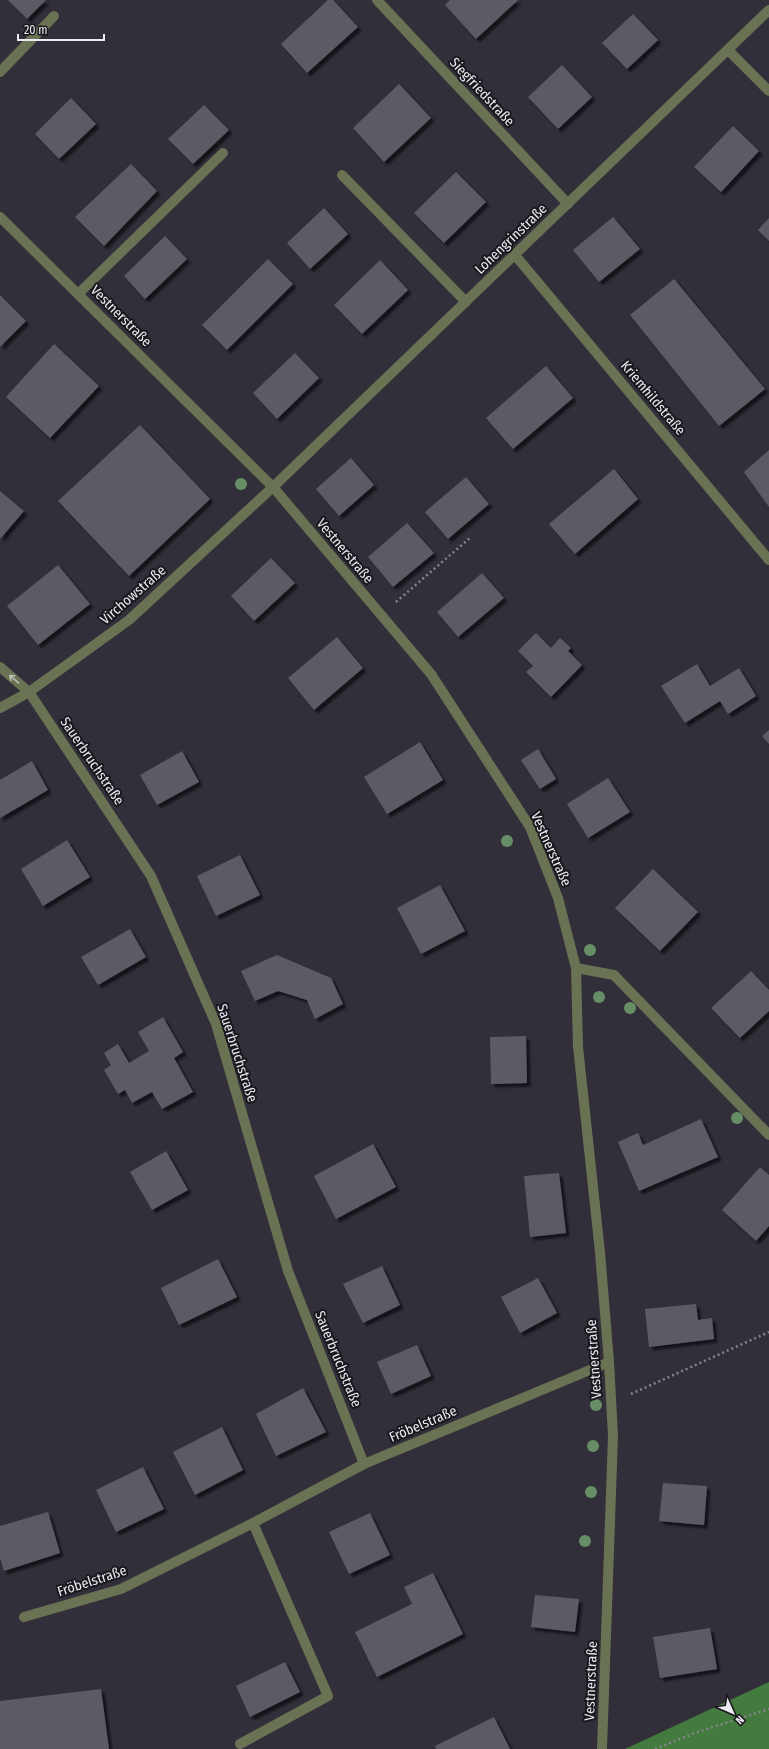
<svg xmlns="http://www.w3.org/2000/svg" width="769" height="1749" viewBox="0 0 769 1749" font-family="'Fira Sans Condensed',sans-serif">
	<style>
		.forest { fill: #437a3e }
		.building { fill: #5d5a66; filter: url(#shadow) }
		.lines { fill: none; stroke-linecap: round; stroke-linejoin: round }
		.path { stroke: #87848e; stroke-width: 2.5; stroke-dasharray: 2 3; stroke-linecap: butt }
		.street { stroke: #697353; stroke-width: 10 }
		.tree { fill: #668f65 }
		.oneway { stroke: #bec0ba }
		.labels { text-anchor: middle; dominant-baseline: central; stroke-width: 4; stroke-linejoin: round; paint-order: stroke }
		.street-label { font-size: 14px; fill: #eceaf2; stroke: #19181d }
	</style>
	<defs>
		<filter id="shadow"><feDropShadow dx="3.5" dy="3.5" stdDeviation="1" flood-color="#0009"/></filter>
	</defs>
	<rect width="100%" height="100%" fill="#322f3a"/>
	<path class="forest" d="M769 1682V1749H625Z"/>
	<g class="building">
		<path d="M8 0H46L27 19Z"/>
		<path d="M328 0H333L358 27 307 73 281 44Z"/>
		<path d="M450 0H518L476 39 445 5Z"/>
		<path d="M633 14 658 40 627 69 602 43Z"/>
		<path d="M562 65 592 97 558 129 528 97Z"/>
		<path d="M399 84 431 118 384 162 353 128Z"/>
		<path d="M71 98 96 124 59 159 35 134Z"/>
		<path d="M204 105 229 130 193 164 168 139Z"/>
		<path d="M733 126 759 151 721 192 694 167Z"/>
		<path d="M131 164 157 191 104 246 75 217Z"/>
		<path d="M456 172 486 202 444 243 414 213Z"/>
		<path d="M324 208 348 234 310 269 287 243Z"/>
		<path d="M613 217 640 249 599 282 573 250Z"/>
		<path d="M769 218V241L758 230Z"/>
		<path d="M165 236 187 259 145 299 124 276Z"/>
		<path d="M268 259 293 284 227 350 202 325Z"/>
		<path d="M380 260 408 290 362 334 334 305Z"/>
		<path d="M674 279 765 389 719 426 630 315Z"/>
		<path d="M0 295 26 321 0 347Z"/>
		<path d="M54 344 99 386 50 438 6 397Z"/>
		<path d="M295 353 319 378 277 419 253 393Z"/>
		<path d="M546 366 573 398 513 449 486 418Z"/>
		<path d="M140 425 210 499 129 576 58 501Z"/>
		<path d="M769 450V507L744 472Z"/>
		<path d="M351 458 374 485 339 516 316 489Z"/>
		<path d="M614 469 638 499 575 554 549 524Z"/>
		<path d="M466 477 489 504 448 539 425 512Z"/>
		<path d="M0 491 24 511 0 539Z"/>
		<path d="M407 523 434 553 393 587 368 557Z"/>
		<path d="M271 558 295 583 254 621 231 596Z"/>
		<path d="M58 565 90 604 38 645 7 606Z"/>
		<path d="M482 573 504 598 458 637 437 612Z"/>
		<path d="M536 633 551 648 560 638 571 648 568 651 582 665 551 697 526 672 533 666 518 651Z"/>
		<path d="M337 637 363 668 314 710 288 678Z"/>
		<path d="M697 664 710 686 739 668 756 696 728 714 720 701 685 723 661 686Z"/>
		<path d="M769 730V744L762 736Z"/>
		<path d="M420 742 443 780 387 814 364 777Z"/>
		<path d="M538 749 556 779 540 789 521 760Z"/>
		<path d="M182 751 199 782 157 805 140 775Z"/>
		<path d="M32 761 48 790 0 818V780Z"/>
		<path d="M608 778 630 812 588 838 567 804Z"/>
		<path d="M67 840 90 877 43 906 21 869Z"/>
		<path d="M240 855 260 895 216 916 197 876Z"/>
		<path d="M653 869 698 912 660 951 615 908Z"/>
		<path d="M440 885 465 931 421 954 397 908Z"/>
		<path d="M130 929 146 957 98 985 81 957Z"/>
		<path d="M277 955 331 978 343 1004 315 1019 307 1000 278 991 255 1001 241 971Z"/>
		<path d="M751 971 769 990V1011L740 1038 711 1008Z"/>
		<path d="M163 1017 183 1052 174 1058 193 1092 162 1109 152 1092 132 1103 125 1090 118 1094 104 1070 111 1065 104 1053 118 1044 129 1063 149 1051 138 1032Z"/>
		<path d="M526 1036 527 1083 491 1084 490 1037Z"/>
		<path d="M701 1119 718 1157 639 1191 618 1142 638 1133 643 1145Z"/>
		<path d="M373 1144 396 1187 336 1219 314 1176Z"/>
		<path d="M166 1151 188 1190 152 1210 130 1172Z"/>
		<path d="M760 1167 769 1175V1226L756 1241 722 1210Z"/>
		<path d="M559 1173 566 1233 530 1237 524 1176Z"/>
		<path d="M218 1259 237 1297 179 1325 161 1288Z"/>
		<path d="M382 1266 400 1305 363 1323 343 1284Z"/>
		<path d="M538 1278 557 1313 520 1333 501 1297Z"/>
		<path d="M696 1304 698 1320 712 1318 714 1339 649 1347 645 1309Z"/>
		<path d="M417 1345 431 1376 391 1394 377 1362Z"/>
		<path d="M303 1388 326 1432 276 1456 256 1414Z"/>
		<path d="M222 1427 243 1470 195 1495 173 1452Z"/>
		<path d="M143 1467 164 1509 116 1532 96 1490Z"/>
		<path d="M663 1483 707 1486 704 1525 659 1521Z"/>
		<path d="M48 1512 60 1553 4 1571 0 1558V1526Z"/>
		<path d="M370 1513 390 1555 349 1574 329 1532Z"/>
		<path d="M433 1573 463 1634 377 1677 355 1632 412 1604 404 1587Z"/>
		<path d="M535 1595 579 1599 575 1632 531 1627Z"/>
		<path d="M710 1628 717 1669 660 1678 653 1637Z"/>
		<path d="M285 1662 300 1692 250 1717 236 1686Z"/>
		<path d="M101 1689 109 1749H0V1701Z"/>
		<path d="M494 1717 510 1749H436L435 1746Z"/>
	</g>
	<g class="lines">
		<g class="path">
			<path d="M396 602 471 537"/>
			<path d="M631 1394 769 1332"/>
			<path d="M655 1749 695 1733 769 1709"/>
		</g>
		<g class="street">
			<path d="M377 0 568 204"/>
			<path d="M728 50 769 91"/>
			<path d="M0 72 54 16"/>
			<path d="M342 175 466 302"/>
			<path d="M0 217 273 487 431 674 530 827 558 898 576 968 578 1047 600 1252 609 1362 613 1436 602 1749"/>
			<path d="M515 255 769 560"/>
			<path d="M78 294 223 153"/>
			<path d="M0 667 29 692 151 876 216 1024 288 1271 364 1464"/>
			<path d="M0 708 29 692 129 620 273 487 769 10"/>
			<path d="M576 968 614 975 769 1135"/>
			<path d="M24 1617 121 1589 253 1523 364 1464 609 1362"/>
			<path d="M240 1744 328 1696 253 1523"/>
		</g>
	</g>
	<g class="tree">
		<circle cx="241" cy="484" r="6"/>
		<circle cx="507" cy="841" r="6"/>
		<circle cx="590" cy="950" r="6"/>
		<circle cx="599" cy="997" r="6"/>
		<circle cx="630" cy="1008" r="6"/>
		<circle cx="737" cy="1118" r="6"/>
		<circle cx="596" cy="1405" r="6"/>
		<circle cx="593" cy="1446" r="6"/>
		<circle cx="591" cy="1492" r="6"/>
		<circle cx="585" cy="1541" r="6"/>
	</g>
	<defs><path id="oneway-shaft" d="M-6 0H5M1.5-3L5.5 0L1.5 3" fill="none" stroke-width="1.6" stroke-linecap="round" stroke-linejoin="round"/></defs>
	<use class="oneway" href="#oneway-shaft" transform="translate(14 679) rotate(-140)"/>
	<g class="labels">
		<g class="street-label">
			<text transform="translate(482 92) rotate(47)">Siegfriedstraße</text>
			<text transform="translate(511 239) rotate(-44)">Lohengrinstraße</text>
			<text transform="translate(121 316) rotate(45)">Vestnerstraße</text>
			<text transform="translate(653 398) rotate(50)">Kriemhildstraße</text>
			<text transform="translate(345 551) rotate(50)">Vestnerstraße</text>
			<text transform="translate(133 595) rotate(-41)">Virchowstraße</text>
			<text transform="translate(92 761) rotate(56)">Sauerbruchstraße</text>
			<text transform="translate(551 849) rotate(66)">Vestnerstraße</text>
			<text transform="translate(237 1053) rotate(72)">Sauerbruchstraße</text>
			<text transform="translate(338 1359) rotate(68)">Sauerbruchstraße</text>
			<text transform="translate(594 1359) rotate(-94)">Vestnerstraße</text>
			<text transform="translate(423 1424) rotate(-23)">Fröbelstraße</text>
			<text transform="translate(92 1581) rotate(-18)">Fröbelstraße</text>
			<text transform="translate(591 1681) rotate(-88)">Vestnerstraße</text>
		</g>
	</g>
	<g transform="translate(733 1713) rotate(135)" stroke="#19181d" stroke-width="3" paint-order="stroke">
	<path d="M0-3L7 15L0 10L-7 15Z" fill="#eceaf2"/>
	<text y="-6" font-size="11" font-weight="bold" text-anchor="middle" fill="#eceaf2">N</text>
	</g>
	<path d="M18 34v6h86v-6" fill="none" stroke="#eceaf2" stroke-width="2"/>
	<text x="24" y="34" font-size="12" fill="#eceaf2" stroke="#19181d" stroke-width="3" paint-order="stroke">20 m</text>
</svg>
